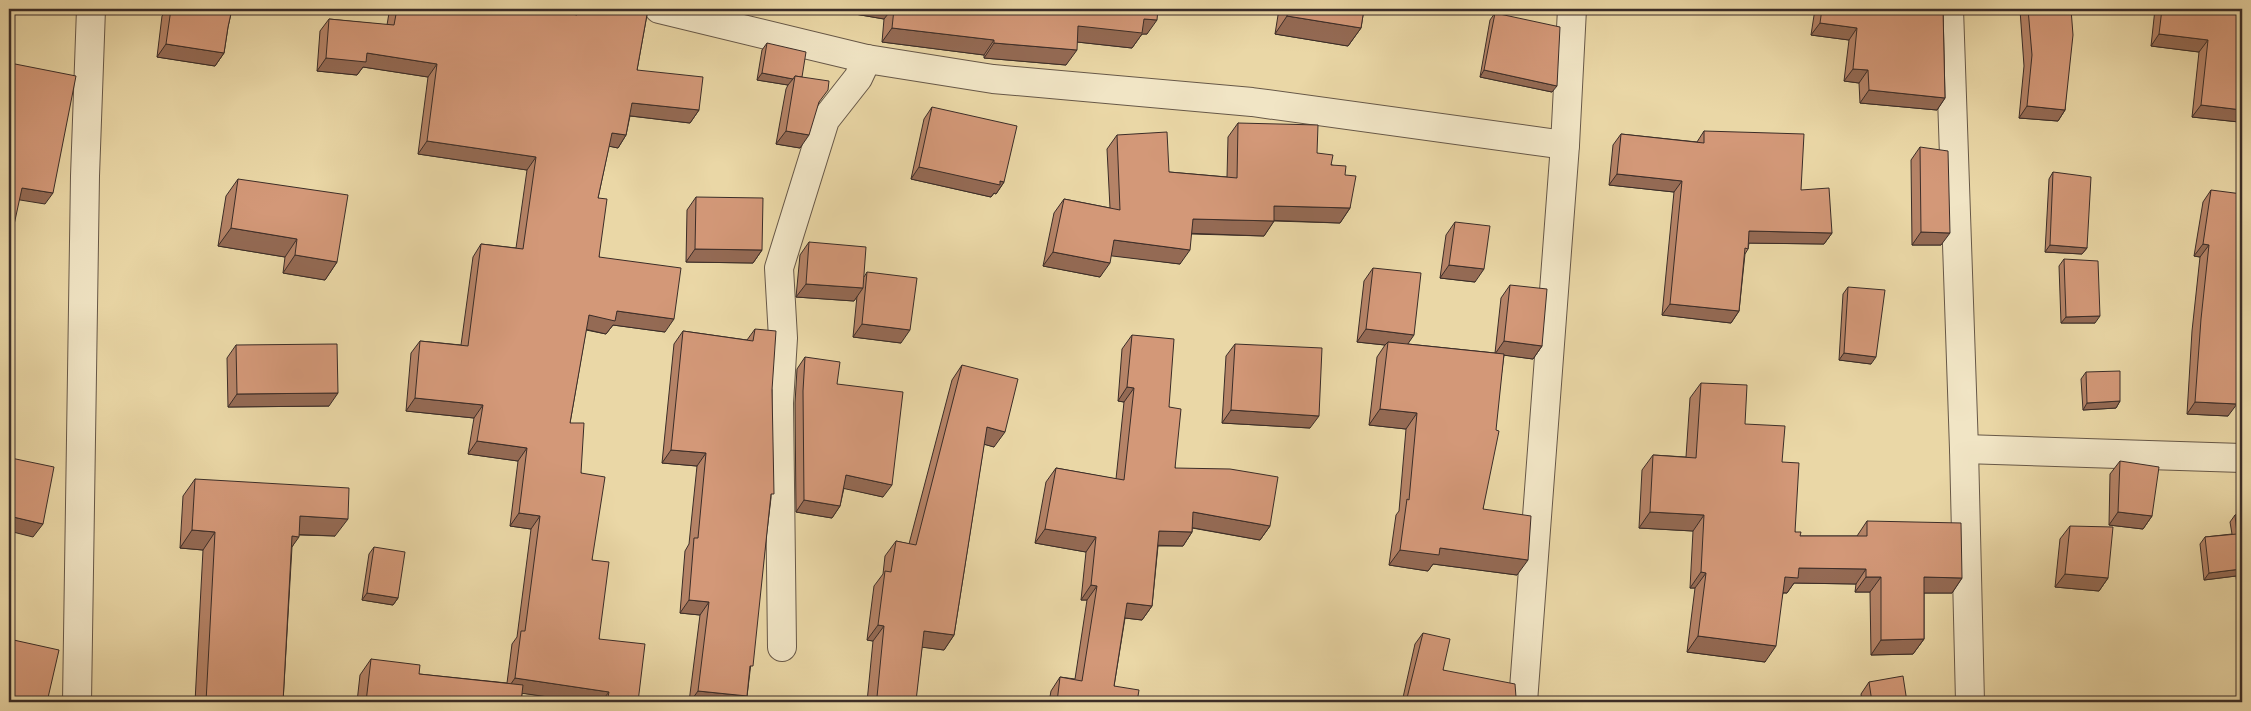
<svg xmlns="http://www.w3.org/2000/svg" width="2251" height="711" viewBox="0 0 2251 711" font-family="'IM FELL Great Primer',serif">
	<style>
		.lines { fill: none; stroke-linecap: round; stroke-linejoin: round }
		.street-casing { stroke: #675848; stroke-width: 30 }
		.street { stroke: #f1e5c5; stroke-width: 28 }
		.wall { fill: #b58367; stroke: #3b2d28 }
		.shaded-wall { fill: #946a54; stroke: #3b2d28 }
		.building { fill: #d39878; stroke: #3b2d28 }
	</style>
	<rect width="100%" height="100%" fill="#ead7a6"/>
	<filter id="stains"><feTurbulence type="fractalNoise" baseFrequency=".004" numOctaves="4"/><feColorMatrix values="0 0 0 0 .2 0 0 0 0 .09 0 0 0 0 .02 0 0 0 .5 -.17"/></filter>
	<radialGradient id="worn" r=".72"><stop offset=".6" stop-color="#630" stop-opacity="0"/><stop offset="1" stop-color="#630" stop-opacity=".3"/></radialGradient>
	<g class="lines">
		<defs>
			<g id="street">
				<path d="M659 9 867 59 993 79 1252 102 1565 145"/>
				<path d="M1949 9 1964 449 1970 702"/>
				<path d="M1964 449 2242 458"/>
				<path d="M782 647 779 403 783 338 779 268 825 120 858 78 867 59"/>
				<path d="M77 702 85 176 91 9"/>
				<path d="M1523 702 1565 145 1572 9"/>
			</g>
		</defs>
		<use href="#street" class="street-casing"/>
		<use href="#street" class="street"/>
	</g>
	<g class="wall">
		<path d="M168 9H232L228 27 224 53 215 66 157 57 162 16Z"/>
		<path d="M392 9H547L570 14 571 9H648L637 70 699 110 690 123 630 116 626 135 618 148 609 146 598 198 599 257 665 332 613 325 606 334 586 330 570 423 581 473 592 560 599 639 638 702H584L522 693 521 702H357L360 675 371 659 419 674 507 683 512 644 517 637 531 529 510 526 518 461 468 454 474 418 406 411 411 353 420 341 461 345 473 257 481 244 516 248 527 170 418 154 428 77 363 67 357 75 317 71 320 31 329 19 387 25 389 13Z"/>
		<path d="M826 9H1158L1147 34H1142L1132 48 1077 42 1066 65 984 58V55L882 42 884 19Z"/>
		<path d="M1279 9H1364L1361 28 1348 46 1275 34Z"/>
		<path d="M1815 9H1943L1945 98 1937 110 1860 103 1859 83 1844 81 1849 40 1811 35Z"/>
		<path d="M2021 9H2071L2065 110 2058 121 2019 118 2024 66 2020 10Z"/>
		<path d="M2155 9H2240L2239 122 2192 117 2199 52 2151 46Z"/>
		<path d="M1495 13 1552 92 1480 77 1490 20Z"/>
		<path d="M767 43 802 77 819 102 800 148 776 144 786 89 788 85 757 80 762 50Z"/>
		<path d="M932 107 1004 182 996 194 994 193 991 197 911 179 924 119Z"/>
		<path d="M1238 123 1317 153 1345 175 1350 208 1340 223 1274 221 1264 236 1191 234 1180 264 1111 255 1100 277 1043 266 1054 213 1064 199 1110 208 1107 149 1117 135 1169 172 1227 177 1228 137Z"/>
		<path d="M1704 131 1801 190 1832 233 1824 244 1749 243 1748 249 1745 254 1739 311 1731 323 1662 315 1674 192 1609 185 1613 145 1621 134 1697 142Z"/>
		<path d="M1920 147 1941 245H1912L1911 160Z"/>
		<path d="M2053 172 2087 248 2082 254 2045 252 2049 179Z"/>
		<path d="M238 179 337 262 325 280 283 273 285 257 218 246 226 196Z"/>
		<path d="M2211 190 2228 416 2187 414 2192 331 2200 257 2194 256 2203 202Z"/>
		<path d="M696 197 762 250 753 263 686 262 687 210Z"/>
		<path d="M1455 222 1475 282 1440 278 1446 235Z"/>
		<path d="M809 242 864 277 867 272 901 343 853 337 857 296 854 301 796 297 800 255Z"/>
		<path d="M2064 259 2095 323H2061L2059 266Z"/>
		<path d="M1373 268 1408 344 1495 353 1501 298 1510 285 1542 346 1533 359 1504 355 1483 509 1517 575 1433 564 1428 571 1389 565 1396 515 1399 511 1406 429 1369 425 1377 357 1385 345 1357 342 1364 281Z"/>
		<path d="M1848 287 1871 364 1839 360 1843 294Z"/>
		<path d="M755 329 772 390 771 498 747 696 743 702H689L700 615 680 613 685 551 689 544 697 466 662 463 674 344 683 331 747 340Z"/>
		<path d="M1132 335 1169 407 1175 468 1270 526 1260 540 1192 528V532L1183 546H1158L1152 606 1142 620 1125 618 1114 686 1137 702H1049L1051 691 1060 677 1075 679 1087 600H1081L1086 552 1035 543 1046 482 1056 468 1116 479 1124 402 1118 401 1122 349Z"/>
		<path d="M1235 344 1310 428 1222 423 1226 356Z"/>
		<path d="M236 345 329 406 228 407 227 358Z"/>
		<path d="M805 357 837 384 883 497 844 488 840 506 832 518 796 512 795 403 797 369Z"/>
		<path d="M962 365 994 447 984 444 954 635 944 650 922 647 915 702H867L873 641 867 640 874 586 883 574 885 556 896 541 909 544 952 380Z"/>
		<path d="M2086 372 2120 401 2116 408 2083 410 2081 379Z"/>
		<path d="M1701 383 1745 424 1782 462 1795 532 1800 536H1857L1867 521 1962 578 1952 593H1924V639L1913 654 1871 655 1870 592H1855L1856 584 1794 583 1787 593H1783L1765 662 1687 652 1695 588H1690L1693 531 1639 528 1642 470 1653 455 1686 457 1690 398Z"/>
		<path d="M2120 461 2152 516 2143 529 2109 525 2110 474Z"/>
		<path d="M195 479 335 536 299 535 292 547 283 702H195L203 550 180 548 183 496Z"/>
		<path d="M2242 514V625L2236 576 2204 580 2200 544 2205 537 2232 534 2230 522 2235 515Z"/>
		<path d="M2070 526 2108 578 2099 591 2055 587 2060 539Z"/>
		<path d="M374 547 398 598 393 605 362 600 369 554Z"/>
		<path d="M1423 633 1443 670 1515 702H1402L1415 644Z"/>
		<path d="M1869 682 1907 702H1862L1861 694Z"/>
	</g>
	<g class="shaded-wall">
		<path d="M826 9H892L884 19Z"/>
		<path d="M1287 16 1361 28 1348 46 1275 34Z"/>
		<path d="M1144 19 1157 20 1147 34H1142L1132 48 1068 41 1078 26Z"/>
		<path d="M1820 23 1857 28 1849 40 1811 35Z"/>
		<path d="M892 28 994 40 984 55 882 42Z"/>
		<path d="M2159 34 2208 40 2199 52 2151 46Z"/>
		<path d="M994 43 1077 50 1066 65 984 58Z"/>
		<path d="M166 44 224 53 215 66 157 57Z"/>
		<path d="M367 53 437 64 428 77 363 67 357 75 317 71 326 58Z"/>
		<path d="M1853 69 1868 70 1859 83 1844 81Z"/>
		<path d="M1484 70 1557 86 1552 92 1480 77Z"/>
		<path d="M762 73 793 79 788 85 757 80Z"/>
		<path d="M1869 90 1945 98 1937 110 1860 103Z"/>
		<path d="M632 103 699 110 690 123 623 115Z"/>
		<path d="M2201 105 2242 110V118L2239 122 2192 117Z"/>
		<path d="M2027 106 2065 110 2058 121 2019 118Z"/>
		<path d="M786 131 809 135 800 148 776 144Z"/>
		<path d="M612 133 626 135 618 148 603 145Z"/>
		<path d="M427 141 536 157 527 170 418 154Z"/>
		<path d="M919 167 1004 182 996 194 994 193 991 197 911 179Z"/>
		<path d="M1617 174 1682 181 1674 192 1609 185Z"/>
		<path d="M22 188 53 193 45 204 14 199Z"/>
		<path d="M1274 206 1350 208 1340 223 1264 220Z"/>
		<path d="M1193 219 1274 221 1264 236 1183 233Z"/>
		<path d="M231 228 297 239 285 257 218 246Z"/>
		<path d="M1749 231 1832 233 1824 244 1741 243Z"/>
		<path d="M1921 232 1950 233 1941 245H1912Z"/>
		<path d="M1114 240 1190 250 1180 264 1104 255Z"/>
		<path d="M2203 244 2209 245 2200 257 2194 256Z"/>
		<path d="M2050 245 2087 248 2082 254 2045 252Z"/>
		<path d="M695 249 762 250 753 263 686 262Z"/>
		<path d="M1053 252 1110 263 1100 277 1043 266Z"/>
		<path d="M295 255 337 262 325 280 283 273Z"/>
		<path d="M1449 265 1484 269 1475 282 1440 278Z"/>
		<path d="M806 284 863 288 854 301 796 297Z"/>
		<path d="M1670 304 1739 311 1731 323 1662 315Z"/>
		<path d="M617 311 674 319 665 332 613 325 606 334 580 328 589 315Z"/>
		<path d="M2100 316 2095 323H2061L2066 317Z"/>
		<path d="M862 324 910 330 901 343 853 337Z"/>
		<path d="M1366 329 1414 335 1405 348 1388 342 1385 345 1357 342Z"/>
		<path d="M1504 341 1542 346 1533 359 1495 354Z"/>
		<path d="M1844 353 1876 357 1871 364 1839 360Z"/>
		<path d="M1127 387 1134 388 1124 402 1118 401Z"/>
		<path d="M338 393 329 406 228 407 237 394Z"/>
		<path d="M415 398 483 405 474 418 406 411Z"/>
		<path d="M2120 401 2116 408 2083 410 2087 403Z"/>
		<path d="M2195 402 2237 404 2228 416 2187 414Z"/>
		<path d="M1380 409 1417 413 1406 429 1369 425Z"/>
		<path d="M1231 410 1319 416 1310 428 1222 423Z"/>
		<path d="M987 427 1005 432 994 447 976 442Z"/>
		<path d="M477 441 527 448 518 461 468 454Z"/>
		<path d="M671 450 706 453 697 466 662 463Z"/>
		<path d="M846 475 892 485 883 497 837 487Z"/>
		<path d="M804 500 840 506 832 518 796 512Z"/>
		<path d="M1193 512 1270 526 1260 540 1183 526Z"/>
		<path d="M1650 512 1704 515 1693 531 1639 528Z"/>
		<path d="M2118 512 2152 516 2143 529 2109 525Z"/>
		<path d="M519 513 540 516 531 529 510 526Z"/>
		<path d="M9 516 43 524 33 537 9 531Z"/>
		<path d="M300 516 348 519 335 536 287 534Z"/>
		<path d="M1045 529 1096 537 1086 552 1035 543Z"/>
		<path d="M192 530 215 532 203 550 180 548Z"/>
		<path d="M1159 531 1192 532 1183 546 1149 545Z"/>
		<path d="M292 536 299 537 286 555Z"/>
		<path d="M1440 548 1528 560 1517 575 1433 564 1428 571 1389 565 1400 550Z"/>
		<path d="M1799 568 1866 569 1856 584 1794 583 1787 593 1774 592 1785 577Z"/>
		<path d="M2241 569 2236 576 2204 580 2209 573Z"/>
		<path d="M1701 572 1706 573 1695 588H1690Z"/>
		<path d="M2065 574 2108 578 2099 591 2055 587Z"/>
		<path d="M1866 577H1881L1870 592H1855Z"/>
		<path d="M1924 577 1962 578 1952 593H1913Z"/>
		<path d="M1091 585 1097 586 1087 600H1081Z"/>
		<path d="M367 593 398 598 393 605 362 600Z"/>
		<path d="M689 600 709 602 700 615 680 613Z"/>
		<path d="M1127 603 1152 606 1142 620 1117 617Z"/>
		<path d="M878 625 884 626 873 641 867 640Z"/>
		<path d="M924 631 954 635 944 650 913 646Z"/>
		<path d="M1698 636 1776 646 1765 662 1687 652Z"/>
		<path d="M1924 639 1913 654 1871 655 1881 640Z"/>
		<path d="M515 678 609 692 601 702H584L506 691Z"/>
		<path d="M698 691 747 696 743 702H690Z"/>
		<path d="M877 697 916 701 915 702H873Z"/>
		<path d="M1407 698 1425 702H1405Z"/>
	</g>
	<g class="building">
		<path d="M171 9H232L228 27 224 53 166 44Z"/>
		<path d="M397 9H546L577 15 578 9H648L637 70 703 77 699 110 632 103 626 135 612 133 598 198 607 199 599 257 681 268 674 319 617 311 615 321 589 315 570 423H584L581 473 605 477 592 560 609 562 599 639 645 644 638 702H607L609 692 515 678 521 631H525L540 516 519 513 527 448 477 441 483 405 415 398 420 341 468 346 481 244 523 249 536 157 427 141 437 64 367 53 366 62 326 58 329 19 394 25Z"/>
		<path d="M894 9H1158L1157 20 1144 19 1142 33 1078 26 1077 50 994 43V40L892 28Z"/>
		<path d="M1288 9H1364L1361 28 1287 16Z"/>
		<path d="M1822 9H1943L1945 98 1869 90 1868 70 1853 69 1857 28 1820 23Z"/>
		<path d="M2028 9H2071L2073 35 2065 110 2027 106 2032 55Z"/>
		<path d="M2162 9H2240L2241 63H2242V110L2201 105 2208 40 2159 34Z"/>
		<path d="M1495 13 1560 27 1557 86 1484 70Z"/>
		<path d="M767 43 806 52 802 77 795 76 793 79 762 73Z"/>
		<path d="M9 57H11L10 63 76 76 53 193 22 188 9 248Z"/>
		<path d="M795 76 829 81 828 90 819 102 809 135 786 131Z"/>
		<path d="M932 107 1017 126 1004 182 1000 181V185L919 167Z"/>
		<path d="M1238 123 1318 125 1317 153 1333 155 1331 165 1346 166 1345 175 1356 176 1350 208 1274 206V221L1193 219 1190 250 1114 240 1110 263 1053 252 1064 199 1120 210 1117 135 1167 132 1169 172 1237 178Z"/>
		<path d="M1704 131 1804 134 1801 190 1829 188 1832 233 1749 231 1748 249 1745 248 1739 311 1670 304 1682 181 1617 174 1621 134 1704 143Z"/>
		<path d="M1920 147 1948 151 1950 233 1921 232Z"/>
		<path d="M2053 172 2091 177 2087 248 2050 245Z"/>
		<path d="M238 179 348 195 337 262 295 255 297 239 231 228Z"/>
		<path d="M2211 190 2242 194V311L2237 404 2195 402 2201 319 2209 245 2203 244Z"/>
		<path d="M696 197 763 198 762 250 695 249Z"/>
		<path d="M1455 222 1490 226 1484 269 1449 265Z"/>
		<path d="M809 242 866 247 863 288 806 284Z"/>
		<path d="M2064 259 2098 261 2100 316 2066 317Z"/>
		<path d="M1373 268 1421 273 1414 335 1366 329Z"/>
		<path d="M867 272 917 278 910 330 862 324Z"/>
		<path d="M1510 285 1547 289 1542 346 1504 341Z"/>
		<path d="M1848 287 1885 290 1876 357 1844 353Z"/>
		<path d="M755 329 776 331 772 390 774 494H771L753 666H750L747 696 698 691 709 602 689 600 694 538H698L706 453 671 450 683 331 753 341Z"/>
		<path d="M1132 335 1174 339 1169 407 1181 409 1175 468 1230 469 1278 477 1270 526 1193 512 1192 532 1159 531 1152 606 1127 603 1114 686 1139 690 1137 702H1057L1060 677 1082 681 1097 586 1091 585 1096 537 1045 529 1056 468 1124 480 1134 388 1127 387Z"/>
		<path d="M1388 342 1504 354 1496 430 1499 431 1483 509 1531 516 1528 560 1440 548 1439 555 1400 550 1407 499 1409 500 1417 413 1380 409Z"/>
		<path d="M337 344 338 393 237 394 236 345Z"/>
		<path d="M1235 344 1322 348 1319 416 1231 410Z"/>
		<path d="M805 357 840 362 837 384 903 392 892 485 846 475 840 506 804 500 803 391Z"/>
		<path d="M962 365 1018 379 1005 432 987 427 954 635 924 631 916 701 877 697 884 626 878 625 885 571 891 572 896 541 916 545Z"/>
		<path d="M2120 371V401L2087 403 2086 372Z"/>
		<path d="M1701 383 1747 385 1745 424 1785 426 1782 462 1799 463 1795 532H1801L1800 536H1867V521L1961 523 1962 578 1924 577V639L1881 640V577H1866V569L1799 568 1798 578 1785 577 1776 646 1698 636 1706 573 1701 572 1704 515 1650 512 1653 455 1696 458Z"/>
		<path d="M11 458 54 467 43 524 9 516V467Z"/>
		<path d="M2120 461 2159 467 2152 516 2118 512Z"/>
		<path d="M195 479 349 488 348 519 300 516 299 537 292 536 283 702H206L215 532 192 530Z"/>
		<path d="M2242 514V578L2241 569 2209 573 2205 537 2237 534 2235 515Z"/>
		<path d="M2070 526 2113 527 2108 578 2065 574Z"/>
		<path d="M374 547 405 552 398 598 367 593Z"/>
		<path d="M1423 633 1450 639 1443 670 1515 684 1516 697 1515 702H1425L1407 698Z"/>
		<path d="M9 639 59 650 47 702H9Z"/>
		<path d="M371 659 420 665 419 674 523 685 521 702H366Z"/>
		<path d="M1903 676 1907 702H1872L1869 682Z"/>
		<path d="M1021 699 1043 702H1020Z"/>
	</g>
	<rect width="2251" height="711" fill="none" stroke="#ead7a6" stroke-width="30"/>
	<rect x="10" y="10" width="2231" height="691" fill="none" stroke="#3b2d28" stroke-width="2.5"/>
	<rect x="15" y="15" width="2221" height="681" fill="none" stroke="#3b2d28"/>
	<rect width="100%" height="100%" filter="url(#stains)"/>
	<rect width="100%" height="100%" fill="url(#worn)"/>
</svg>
